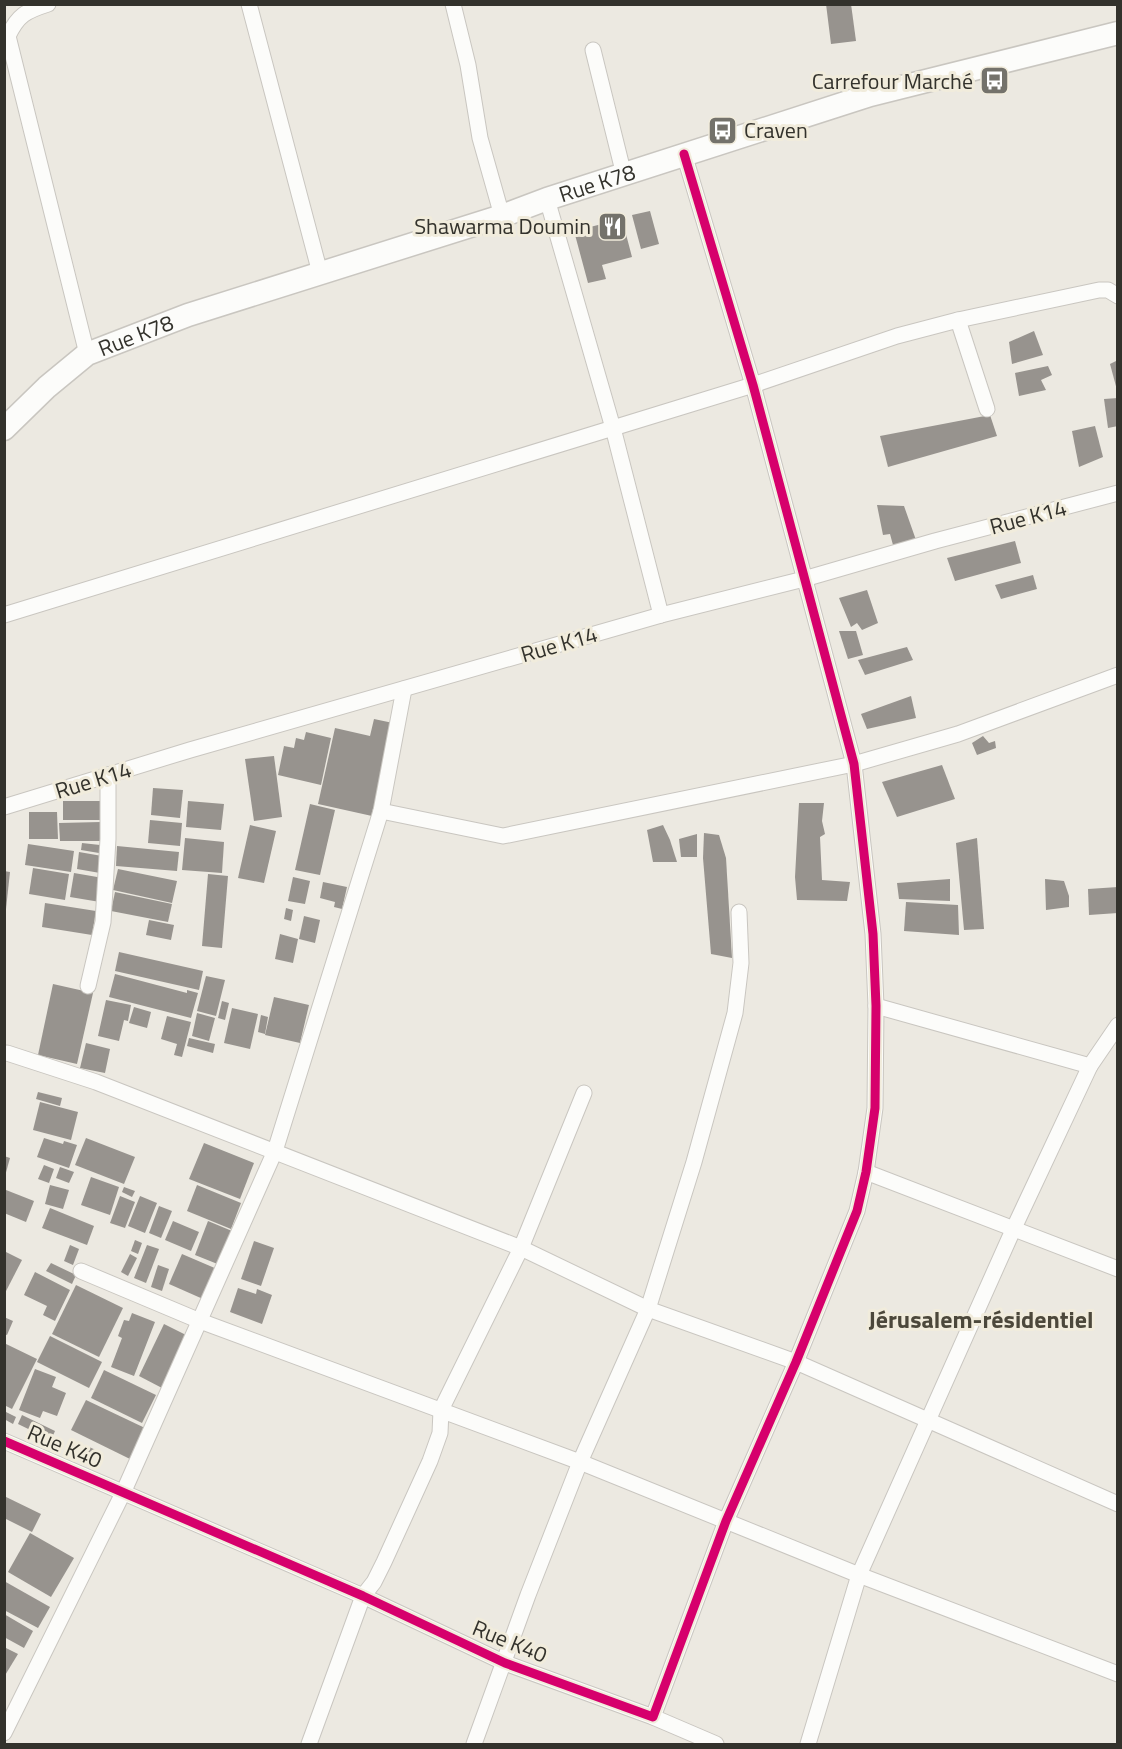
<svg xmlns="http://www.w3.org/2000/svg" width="1122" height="1749" viewBox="0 0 1122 1749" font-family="'Titillium Web',sans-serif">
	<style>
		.building { fill: #97938e }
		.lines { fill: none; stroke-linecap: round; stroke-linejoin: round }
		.street-casing { stroke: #c9c6c0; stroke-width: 17 }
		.secondary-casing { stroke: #c9c6c0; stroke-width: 25 }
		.street { stroke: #fcfcfa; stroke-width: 15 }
		.secondary { stroke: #fcfcfa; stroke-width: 22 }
		.cycleway-casing { stroke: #f1ecdc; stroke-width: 13 }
		.cycleway { stroke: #d6006c; stroke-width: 9 }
		.labels { text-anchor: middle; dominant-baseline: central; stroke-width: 6; stroke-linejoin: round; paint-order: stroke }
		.poi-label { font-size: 22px; fill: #33322c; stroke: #f1ecdc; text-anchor: end }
		.street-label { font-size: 22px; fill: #33322c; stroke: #f1ecdc }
		.neighbourhood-label { font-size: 24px; font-weight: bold; fill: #4c483b; stroke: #f1ecdc }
	</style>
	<rect width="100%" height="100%" fill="#ece9e1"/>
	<g class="building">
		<path d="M826 4H851L856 41 831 44Z"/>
		<path d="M650 211 659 244 641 249 632 215Z"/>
		<path d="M622 219 632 257 602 265 606 279 588 283 574 231Z"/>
		<path d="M1034 331 1043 355 1012 364 1009 342Z"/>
		<path d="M1118 360V390H1117L1110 364Z"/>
		<path d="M1048 366 1052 375 1041 380 1046 390 1019 396 1015 373Z"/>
		<path d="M1118 398V426L1108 428 1104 399Z"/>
		<path d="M990 415 997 436 888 467 880 436Z"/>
		<path d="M1095 426 1103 457 1079 467 1072 431Z"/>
		<path d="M877 505 904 506 916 540 893 545 890 534 883 535Z"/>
		<path d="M1015 541 1021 563 955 581 947 558Z"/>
		<path d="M1033 575 1037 589 1001 599 995 585Z"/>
		<path d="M867 590 878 623 862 630 857 623 851 627 839 598Z"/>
		<path d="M839 631H856L863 655 848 659Z"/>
		<path d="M907 647 913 660 865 675 858 660Z"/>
		<path d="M911 696 916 718 867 729 861 714Z"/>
		<path d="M374 719 393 723 372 816 318 804 335 728 370 736Z"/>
		<path d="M306 732 331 738 321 785 278 775 284 746 294 748 296 738 304 740Z"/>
		<path d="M983 736 989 743 995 741 996 748 977 755 972 743Z"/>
		<path d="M274 756 282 817 254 821 245 759Z"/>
		<path d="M942 765 955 799 897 817 882 782Z"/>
		<path d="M153 788 183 790 180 818 151 815Z"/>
		<rect x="63" y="801" width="37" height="19"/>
		<path d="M188 801 224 804 221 830 186 827Z"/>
		<path d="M799 803H824L822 821 825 834 820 837 822 880 850 882 847 901 797 900 795 877Z"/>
		<path d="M310 804 335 810 320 875 295 870Z"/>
		<path d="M29 812H57L58 839H29Z"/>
		<path d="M150 820 182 823 180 846 148 843Z"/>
		<path d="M101 822V841H60L59 823Z"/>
		<path d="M250 825 276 831 264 883 238 878Z"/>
		<path d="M663 825 670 840 677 862H653L647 830Z"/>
		<path d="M704 833 719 835 726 858 732 958 711 954 703 858Z"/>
		<path d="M697 834V857H681L679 839Z"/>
		<path d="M185 838 224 842 222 873 182 870Z"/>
		<path d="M977 838 984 929 964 930 956 843Z"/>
		<path d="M82 843 100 845 99 853 81 850Z"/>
		<path d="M28 844 74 851 71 872 25 865Z"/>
		<path d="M117 846 179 852 177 871 116 866Z"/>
		<path d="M79 852 102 856 100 873 77 869Z"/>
		<path d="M33 868 69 874 65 900 29 894Z"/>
		<path d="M118 869 177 881 172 903 113 890Z"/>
		<path d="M4 871 10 872 6 909 4 908Z"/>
		<path d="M74 873 103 878 100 902 70 897Z"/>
		<path d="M208 874 228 876 222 948 202 946Z"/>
		<path d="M293 877 310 881 305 904 288 901Z"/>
		<path d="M950 879V901L899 899 897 883Z"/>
		<path d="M1045 879 1064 881 1069 896V907L1046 910Z"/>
		<path d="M323 882 347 887 342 909 334 907 335 902 320 898Z"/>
		<path d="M1118 887V913L1089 915 1088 889Z"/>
		<path d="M115 892 172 904 168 922 111 911Z"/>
		<path d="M906 902 958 905 959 935 904 931Z"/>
		<path d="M45 903 96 911 92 935 42 927Z"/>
		<path d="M286 908 293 910 291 921 284 919Z"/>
		<path d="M304 916 320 920 315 943 299 939Z"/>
		<path d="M149 920 174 925 171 940 146 935Z"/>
		<path d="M280 934 298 939 293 963 275 959Z"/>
		<path d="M119 952 203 971 199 990 115 971Z"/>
		<path d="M115 974 187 993V990L198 993 191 1018 109 997Z"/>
		<path d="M206 976 225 980 216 1016 197 1011Z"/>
		<path d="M53 984 93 993 77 1064 38 1055Z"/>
		<path d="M274 997 309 1005 300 1043 265 1035Z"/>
		<path d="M106 1000 131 1005 128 1021 124 1020 119 1041 98 1036Z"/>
		<path d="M222 1001 229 1003 225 1020 218 1018Z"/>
		<path d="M134 1007 151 1012 147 1028 129 1023Z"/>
		<path d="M232 1008 258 1014 250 1049 224 1043Z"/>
		<path d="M197 1013 215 1018 209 1041 192 1036Z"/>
		<path d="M261 1015 268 1017 265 1034 258 1032Z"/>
		<path d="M167 1016 191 1022 182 1057 174 1055 177 1044 161 1039Z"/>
		<path d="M189 1038 215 1044 213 1053 187 1046Z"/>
		<path d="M86 1043 110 1049 105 1073 80 1068Z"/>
		<path d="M38 1092 62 1098 60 1106 36 1099Z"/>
		<path d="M40 1102 78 1112 71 1140 33 1130Z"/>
		<path d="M44 1138 63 1144 64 1141 77 1145 69 1168 37 1157Z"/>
		<path d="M86 1138 135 1157 124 1184 75 1165Z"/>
		<path d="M204 1143 254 1163 240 1199 189 1179Z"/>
		<path d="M4 1156 10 1158 5 1176H4Z"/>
		<path d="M44 1165 54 1169 49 1183 38 1179Z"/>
		<path d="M60 1167 74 1172 69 1183 56 1178Z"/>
		<path d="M91 1177 119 1187 110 1215 81 1205Z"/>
		<path d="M50 1185 69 1190 63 1209 45 1204Z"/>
		<path d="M197 1185 241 1203 231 1229 187 1211Z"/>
		<path d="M124 1187 135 1191 132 1197 122 1192Z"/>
		<path d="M6 1190 34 1201 26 1222 4 1213V1195Z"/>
		<path d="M120 1196 135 1202 125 1228 110 1223Z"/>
		<path d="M140 1196 157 1203 145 1233 128 1226Z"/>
		<path d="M159 1206 172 1211 161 1238 149 1233Z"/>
		<path d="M50 1208 94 1226 87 1245 42 1228Z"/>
		<path d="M173 1221 199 1232 191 1251 165 1240Z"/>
		<path d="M208 1221 232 1231 220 1265 195 1255Z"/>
		<path d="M135 1240 142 1243 138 1254 131 1251Z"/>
		<path d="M254 1241 274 1248 261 1286 241 1279Z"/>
		<path d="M70 1245 79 1249 73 1265 64 1261Z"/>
		<path d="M147 1245 159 1249 146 1283 134 1278Z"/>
		<path d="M4 1251 22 1260 4 1295Z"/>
		<path d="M130 1254 137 1258 128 1276 121 1272Z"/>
		<path d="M182 1254 217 1269 203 1299 169 1284Z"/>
		<path d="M51 1263 76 1275 72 1284 46 1271Z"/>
		<path d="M158 1265 169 1269 162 1291 151 1287Z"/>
		<path d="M35 1272 70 1290 55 1321 43 1315 47 1306 24 1295Z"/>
		<path d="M76 1285 123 1308 99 1357 52 1334Z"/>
		<path d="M238 1288 256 1294 257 1289 272 1295 262 1324 230 1312Z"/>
		<path d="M132 1313 155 1322 134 1376 111 1367 122 1338 118 1336 124 1320 129 1321Z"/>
		<path d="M4 1317 13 1321 7 1335 4 1334Z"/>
		<path d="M164 1324 188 1336 162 1388 139 1376Z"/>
		<path d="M50 1336 102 1362 89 1388 37 1362Z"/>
		<path d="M4 1343 37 1359 12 1409 4 1405Z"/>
		<path d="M35 1369 56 1377 52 1387 66 1393 57 1416 43 1411 40 1418 19 1410Z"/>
		<path d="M104 1370 156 1395 142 1423 91 1398Z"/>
		<path d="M86 1400 145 1428 130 1459 71 1430Z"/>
		<path d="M4 1411 16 1417 13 1424 4 1419Z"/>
		<path d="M22 1415 55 1431 51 1440 18 1424Z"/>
		<path d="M87 1446 98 1451 93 1460 83 1455Z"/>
		<path d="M4 1496 41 1514 32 1532 4 1518Z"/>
		<path d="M30 1533 74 1558 51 1597 8 1572Z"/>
		<path d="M4 1581 50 1607 38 1628 4 1610Z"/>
		<path d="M4 1614 33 1631 24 1648 4 1637Z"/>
		<path d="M4 1647 18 1654 4 1677Z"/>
	</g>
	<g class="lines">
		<defs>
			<g id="street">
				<path d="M48 4C26 11 18 15 8 36L87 354"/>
				<path d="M249 4 320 273"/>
				<path d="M453 4 468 65 480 138 502 216"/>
				<path d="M593 50 624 175"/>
				<path d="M547 199 613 428 661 615"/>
				<path d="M958 320 987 409"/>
				<path d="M4 615 753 385 897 336 958 320 1099 290H1108L1118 296"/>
				<path d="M4 807 190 750 661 615 804 579 935 541 1118 493"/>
				<path d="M381 811 503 836 854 764 958 734 1118 675"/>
				<path d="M88 986 103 922 108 839V775"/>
				<path d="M876 1006 1090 1066 1118 1025"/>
				<path d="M7 1053 96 1082 521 1248 648 1309 796 1362 1118 1504"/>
				<path d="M866 1172 1118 1269"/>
				<path d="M81 1271 200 1321 580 1462 859 1575 1118 1674"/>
				<path d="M4 1441 363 1596 505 1663 653 1717 726 1521 796 1362 857 1211 866 1172 875 1108 876 1006 873 934 854 764 753 385 684 154"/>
				<path d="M653 1717 716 1744"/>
				<path d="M4 1733 123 1493 275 1151 381 811 404 689"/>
				<path d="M309 1744 363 1596 374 1582 384 1562 430 1461 440 1433 441 1410 521 1248 584 1093"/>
				<path d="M474 1744 528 1595 580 1462 648 1309 694 1162 735 1013 741 963 739 912"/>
				<path d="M808 1744 859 1575 1013 1230 1090 1066"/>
			</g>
			<g id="secondary">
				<path id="s1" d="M4 429 47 387 87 354 188 315 502 216 547 199 870 95 1118 33"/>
			</g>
		</defs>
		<use href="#street" class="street-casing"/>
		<use href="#secondary" class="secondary-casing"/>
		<use href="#street" class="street"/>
		<use href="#secondary" class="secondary"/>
		<defs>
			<path id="cycleway" d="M4 1441 363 1596 505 1663 653 1717 726 1521 796 1362 857 1211 866 1172 875 1108 876 1006 873 934 854 764 753 385 684 154"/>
		</defs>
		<use href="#cycleway" class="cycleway-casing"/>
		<use href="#cycleway" class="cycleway"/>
	</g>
	<defs>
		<symbol id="bus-square" viewBox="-11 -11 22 22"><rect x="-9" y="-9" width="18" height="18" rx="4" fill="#74726b" stroke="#f1ecdc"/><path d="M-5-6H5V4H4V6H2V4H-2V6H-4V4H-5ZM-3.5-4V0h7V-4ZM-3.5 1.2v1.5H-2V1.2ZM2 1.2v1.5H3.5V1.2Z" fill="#fff"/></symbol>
		<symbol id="restaurant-square" viewBox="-11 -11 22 22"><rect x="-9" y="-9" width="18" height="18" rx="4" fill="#74726b" stroke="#f1ecdc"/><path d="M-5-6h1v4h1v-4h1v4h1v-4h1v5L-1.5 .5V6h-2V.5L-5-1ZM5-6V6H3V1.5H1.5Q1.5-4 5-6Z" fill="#fff"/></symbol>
	</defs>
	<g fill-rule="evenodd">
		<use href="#bus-square" x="978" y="64" width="33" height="33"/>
		<use href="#bus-square" x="706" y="114" width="33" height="33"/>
		<use href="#restaurant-square" x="596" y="210" width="33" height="33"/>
	</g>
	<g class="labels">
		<g class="poi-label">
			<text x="973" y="81">Carrefour Marché</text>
			<text x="744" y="130" text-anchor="start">Craven</text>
			<text x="591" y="226">Shawarma Doumin</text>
		</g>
		<g class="street-label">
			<text stroke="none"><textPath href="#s1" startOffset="650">Rue K78</textPath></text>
			<text stroke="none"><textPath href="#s1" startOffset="164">Rue K78</textPath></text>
			<text transform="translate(1028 517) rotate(-15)">Rue K14</text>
			<text transform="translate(559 644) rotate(-16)">Rue K14</text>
			<text transform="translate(93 780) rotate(-17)">Rue K14</text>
			<text transform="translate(65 1446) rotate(23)">Rue K40</text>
			<text transform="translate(510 1641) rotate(22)">Rue K40</text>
		</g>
		<g class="neighbourhood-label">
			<text x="981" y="1319">Jérusalem-résidentiel</text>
		</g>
	</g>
	<rect width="1122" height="1749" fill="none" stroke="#33322c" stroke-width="12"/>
</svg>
